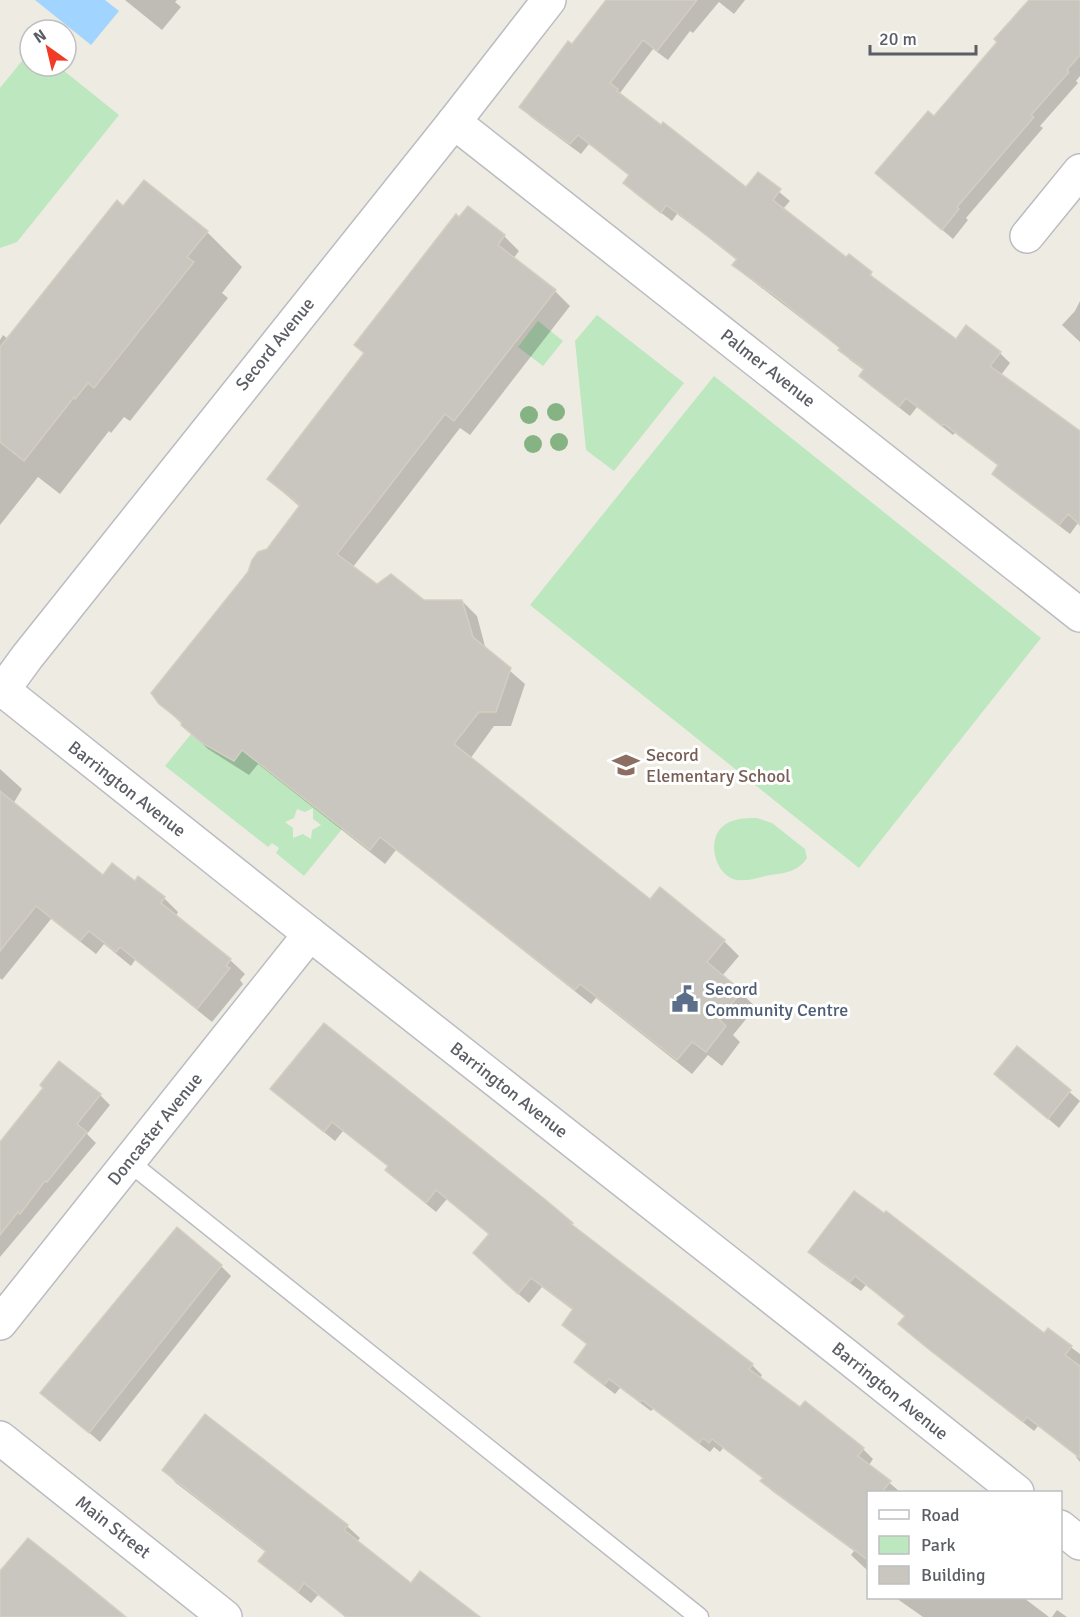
<svg xmlns="http://www.w3.org/2000/svg" width="1080" height="1617" viewBox="0 0 1080 1617" font-family="Signika,sans-serif">
	<style>
		.green { fill: #bde7be; fill-rule: evenodd }
		.water { fill: #a1d4ff }
		.shadow { fill: #0003 }
		.building { fill: #c9c6bf; stroke: #d3cec0; stroke-width: 1.5 }
		.lines { fill: none; stroke-linecap: round; stroke-linejoin: round }
		.service-casing { stroke: #babcc2; stroke-width: 21 }
		.minor-casing { stroke: #babcc2; stroke-width: 36 }
		.tertiary-casing { stroke: #babcc2; stroke-width: 36 }
		.service { stroke: #fff; stroke-width: 18 }
		.minor { stroke: #fff; stroke-width: 33 }
		.tertiary { stroke: #fff; stroke-width: 33 }
		.tree { fill: #86b384 }
		.labels { text-anchor: middle; dominant-baseline: central; stroke-width: 6; stroke-linejoin: round; paint-order: stroke }
		.street-label { font-size: 18px; fill: #5b5e64; stroke: #fff }
		.education-label { font-size: 18px; fill: #785e54; stroke: #fff; text-anchor: start }
		.service-label { font-size: 18px; fill: #4e5e75; stroke: #fff; text-anchor: start }
	</style>
	<rect width="100%" height="100%" fill="#eeece2"/>
	<g class="green">
		<path d="M30 51V66H58L119 115 17 242 0 248V88Z"/>
		<path d="M597 315 684 383 614 471 586 450 575 341Z"/>
		<path d="M538 321 563 341 543 366 518 347Z"/>
		<path d="M714 376 1041 638 859 868 530 605Z"/>
		<path d="M191 734 197 739 242 750 342 829 304 876 276 853 279 848 272 843 268 847 165 766ZM313 808V819L321 825 312 830 311 839 303 834 293 838V828L285 822 294 818 297 809 305 812Z"/>
		<path d="M757 818 772 823 805 849 807 858C798 872 785 873 770 875 760 877 743 883 733 879 715 872 707 841 722 827 732 818 745 818 757 818Z"/>
	</g>
	<path class="water" d="M35 0H105L119 11 91 45Z"/>
	<g class="shadow">
		<path d="M125 0H177L175 2 181 7 162 30Z"/>
		<path d="M608 0H745L734 14 719 2 693 33 690 31 668 60 653 49 620 93 746 189 758 174 790 201 783 209 846 260 849 256 881 284 956 341 1000 353 1010 363 1001 375 1080 434V525L1078 523 1070 534 1004 484 994 474 999 466 955 433 953 435 917 407 910 416 871 386 861 376 865 371 850 360 841 349 745 275 734 265 738 261 704 234 677 214 672 221 635 193 625 183 630 176 589 144 581 154 531 117 521 107Z"/>
		<path d="M1056 0H1080V76L1076 81 1078 83 1040 126 1043 128 966 218 968 220 953 239 887 183 934 118Z"/>
		<path d="M123 208 207 232 242 267 222 293 228 298 130 421 124 417 111 433 109 431 60 494 38 477 0 525V340L3 335 8 339Z"/>
		<path d="M504 236 519 251 513 259 555 291 570 306 470 435 460 428 353 567 377 585 424 602 462 601 477 616 486 650 525 684 511 726H494L470 759 650 901 724 941 739 956 722 976 756 1007 733 1035 740 1042 722 1066 708 1055 692 1074 596 998 591 1004 396 850 385 864 258 764 249 775 208 749 160 703 268 550 300 507 268 479Z"/>
		<path d="M1080 301V342L1062 325 1075 311Z"/>
		<path d="M0 769 22 789 13 804 103 877 135 883 164 898 178 912 176 916 230 960 245 974 240 980 243 984 212 1022 135 960 131 966 104 944 96 954 51 919 2 980 0 978Z"/>
		<path d="M1018 1048 1080 1101 1059 1128 996 1074Z"/>
		<path d="M45 1088 100 1095 110 1105 87 1134 96 1143 0 1257V1145Z"/>
		<path d="M283 1099 546 1202 582 1234 752 1365 762 1375 760 1378 801 1409 805 1403 863 1449 873 1459 869 1465 900 1492H868V1571L851 1555 854 1551 772 1491 762 1481 764 1479 723 1448 720 1452 714 1447 710 1452 653 1409 651 1411 620 1388 615 1394 586 1372 576 1362 588 1345 564 1324 574 1311 542 1287 529 1303 504 1282 494 1272 490 1235 447 1199 436 1212 397 1180 387 1170 389 1167 343 1131 335 1141Z"/>
		<path d="M810 1252 1044 1335 1048 1330 1080 1354V1462L1076 1457 1077 1456 1038 1426 1034 1431 911 1334 906 1317 866 1285 861 1291 820 1262Z"/>
		<path d="M221 1266 231 1276 100 1442 43 1393Z"/>
		<path d="M206 1416 347 1526 360 1538 357 1542 411 1585 477 1617H346L318 1595 311 1603 273 1573 260 1561 267 1553 176 1483 164 1470Z"/>
		<path d="M896 1598H1024L1049 1617H923Z"/>
		<path d="M1057 1610 1067 1617H1052Z"/>
	</g>
	<g class="building">
		<path d="M606 0H697L657 51 643 40 610 83 618 89 617 91 661 125 663 122 746 187 758 172 781 189 773 200 846 257 849 254 872 272 870 275 956 339 966 325 1001 352 990 366 1080 431V525L1068 514 1059 525 992 474 998 465 944 424 942 426 906 398 899 407 859 376 864 369 838 350 840 348 778 298 732 265 737 259 692 224 666 205 661 213 623 183 629 175 578 135 570 144 519 107 568 41 572 44Z"/>
		<path d="M1029 0H1080V55L1067 70 1069 72 1031 115 1034 117 957 207 959 209 942 230 875 173 928 111 934 116 997 42 994 39Z"/>
		<path d="M144 180 208 231 187 257 194 262 94 388 88 383 75 399 74 397 24 461 0 442V347L117 200 123 206Z"/>
		<path d="M468 206 505 235 498 245 556 290 454 421 445 414 337 554 377 584 391 574 424 600H462L473 637 511 668 496 712H479L454 744 650 899 660 887 725 940 707 962 742 991 719 1019 726 1026 706 1052 692 1042 677 1060 580 984 575 990 380 837 370 850 242 750 234 761 202 743 181 725 182 722 159 704 151 693 248 572 252 560 258 552 267 549 300 505 267 479 364 353 354 345 456 214 459 217Z"/>
		<path d="M0 791 103 875 112 863 135 881 138 876 165 897 161 903 231 959 226 966 230 968 197 1009 120 947 116 952 89 931 80 941 36 906 0 951Z"/>
		<path d="M324 1023 547 1201 573 1223 571 1224 753 1364 749 1369 800 1407 805 1401 864 1448 858 1456 891 1481 882 1492H868V1560L760 1481 763 1478 712 1439 709 1443 703 1438 699 1443 642 1400 640 1402 609 1379 604 1385 574 1362 587 1344 562 1325 573 1309 531 1278 518 1294 473 1253 489 1234 436 1190 426 1203 385 1170 388 1166 332 1122 324 1132 270 1089Z"/>
		<path d="M1017 1046 1071 1090 1048 1119 994 1074Z"/>
		<path d="M59 1061 101 1094 77 1124 87 1132 47 1182 45 1181 20 1214 18 1212 0 1235V1142L43 1088 40 1085Z"/>
		<path d="M854 1191 884 1213 886 1211 1044 1333 1048 1328 1072 1346 1065 1355 1080 1366V1458L1027 1417 1023 1422 931 1351 898 1324 905 1316 855 1276 850 1282 808 1252Z"/>
		<path d="M177 1227 222 1265 89 1433 40 1393Z"/>
		<path d="M205 1414 348 1525 344 1530 411 1583 420 1571 480 1617H346L304 1583 298 1592 258 1561 266 1551 162 1470Z"/>
		<path d="M28 1538 66 1568 126 1617H0V1571Z"/>
	</g>
	<g class="lines">
		<defs>
			<path id="service" d="M129 1162 699 1617"/>
			<g id="minor">
				<path d="M454 122 1080 615"/>
				<path d="M1027 236 1080 171"/>
				<path d="M310 934 844 1354 1017 1492"/>
				<path d="M1060 1527 1080 1543"/>
			</g>
			<g id="tertiary">
				<path d="M0 1323 310 934 3 690 27 657 454 122 549 0"/>
				<path d="M0 1438 225 1617"/>
			</g>
		</defs>
		<use href="#service" class="service-casing"/>
		<use href="#minor" class="minor-casing"/>
		<use href="#tertiary" class="tertiary-casing"/>
		<use href="#service" class="service"/>
		<use href="#minor" class="minor"/>
		<use href="#tertiary" class="tertiary"/>
	</g>
	<g class="tree">
		<circle cx="556" cy="412" r="9"/>
		<circle cx="529" cy="415" r="9"/>
		<circle cx="559" cy="442" r="9"/>
		<circle cx="533" cy="444" r="9"/>
	</g>
	<defs>
		<symbol id="school-bare" viewBox="-9 -9 18 18"><path d="M0-5L7-2L0 1L-7-2ZM-4 1L0 2.5L4 1V4Q0 6-4 4Z" fill="#8d6e63" stroke="#fff" stroke-width="2.5" paint-order="stroke"/></symbol>
		<symbol id="civic-bare" viewBox="-9 -9 18 18"><path d="M-.6-6.5H3V-4.5H.6V-3L4-1V1h2V6H-6V1h2V-1L-.6-3ZM-1.2 2.5V6h2.4V2.5Z" fill="#5c6f8a" stroke="#fff" stroke-width="2.5" paint-order="stroke"/></symbol>
	</defs>
	<g fill-rule="evenodd">
		<use href="#school-bare" x="607" y="746" width="38" height="38"/>
		<use href="#civic-bare" x="666" y="980" width="38" height="38"/>
	</g>
	<g class="labels">
		<g class="street-label">
			<text transform="translate(275 344) rotate(-51)">Secord Avenue</text>
			<text transform="translate(768 368) rotate(38)">Palmer Avenue</text>
			<text transform="translate(127 789) rotate(38)">Barrington Avenue</text>
			<text transform="translate(509 1090) rotate(38)">Barrington Avenue</text>
			<text transform="translate(155 1129) rotate(-51)">Doncaster Avenue</text>
			<text transform="translate(890 1391) rotate(39)">Barrington Avenue</text>
			<text transform="translate(113 1527) rotate(38)">Main Street</text>
		</g>
		<g class="education-label">
			<text x="646" y="755">Secord<tspan x="646" dy="21">Elementary School</tspan></text>
		</g>
		<g class="service-label">
			<text x="705" y="989">Secord<tspan x="705" dy="21">Community Centre</tspan></text>
		</g>
	</g>
	<rect x="867" y="1491" width="195" height="108" fill="#ffffff" stroke="#bdbfc1" stroke-width="1.5"/>
	<rect x="879" y="1510" width="30" height="9" fill="#ffffff" stroke="#bdbfc1" stroke-width="1.5"/>
	<text x="921" y="1521" font-size="18" fill="#5b5e64">Road</text>
	<rect x="879" y="1536" width="30" height="18" fill="#bde7be" stroke="#bdbfc1" stroke-width="1.5"/>
	<text x="921" y="1551" font-size="18" fill="#5b5e64">Park</text>
	<rect x="879" y="1566" width="30" height="18" fill="#c9c6bf" stroke="#bdbfc1" stroke-width="1.5"/>
	<text x="921" y="1581" font-size="18" fill="#5b5e64">Building</text>
	<g transform="translate(48 48) rotate(326)"><circle r="28" fill="#ffffff" stroke="#bdbfc1" stroke-width="1.5"/>
	<path d="M0-4.5L10 22L0 15L-10 22Z" fill="#f13b26"/>
	<text y="-9" font-size="16" font-weight="bold" text-anchor="middle" fill="#5b5e64">N</text>
	</g>
	<path d="M870 45v9h106v-9" fill="none" stroke="#5b5e64" stroke-width="3"/>
	<text x="879" y="45" font-size="18" fill="#5b5e64" stroke="#ffffff" stroke-width="4.5" paint-order="stroke">20 m</text>
</svg>
